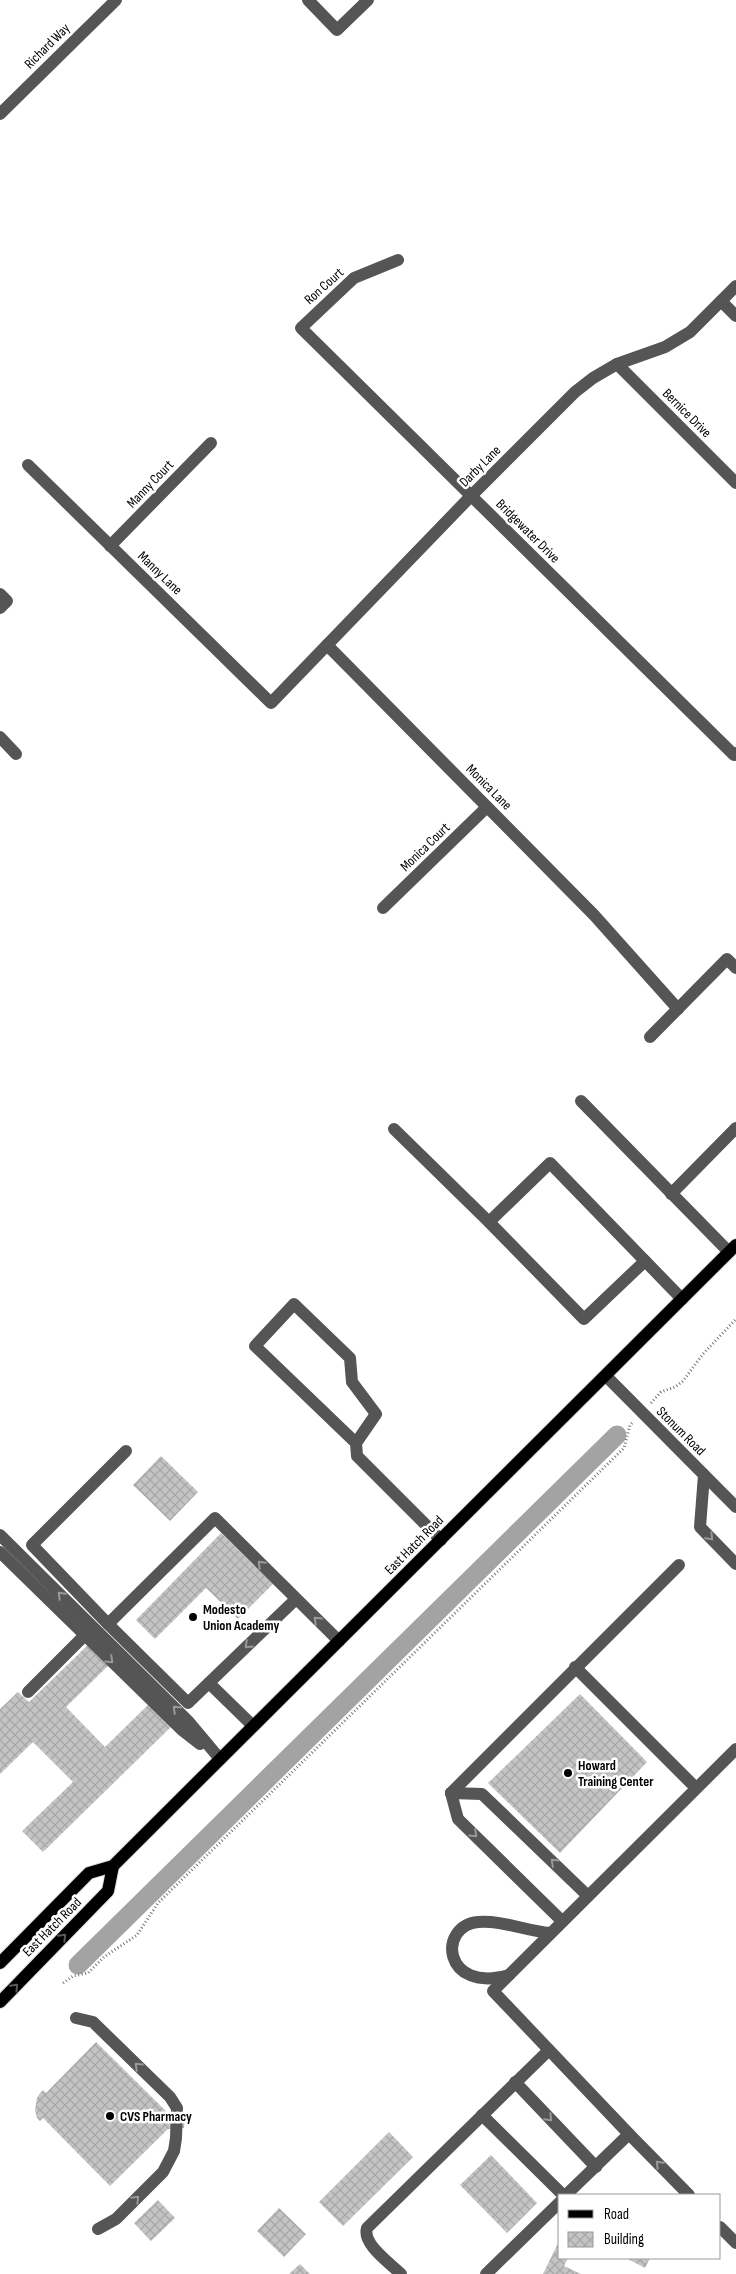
<svg xmlns="http://www.w3.org/2000/svg" width="736" height="2274" viewBox="0 0 736 2274" font-family="'Sofia Sans Condensed',sans-serif">
	<style>
		.lines { fill: none; stroke-linecap: round; stroke-linejoin: round }
		.canal { stroke: #a3a3a3; stroke-width: 19 }
		.building { fill: url(#building-cross-hatch) }
		.major-casing { stroke: #dbdbdb; stroke-width: 14 }
		.path { stroke: #777; stroke-width: 3; stroke-dasharray: 1 2.5; stroke-linecap: butt }
		.minor { stroke: #555; stroke-width: 12 }
		.major { stroke: #000; stroke-width: 12 }
		.oneway { stroke: #999 }
		.oneway2 { stroke: #595959 }
		.poi-dot { fill: #000; stroke: #fff; stroke-width: 2 }
		.labels { text-anchor: middle; dominant-baseline: central; stroke-width: 5; stroke-linejoin: round; paint-order: stroke }
		.street-label { font-size: 14px; fill: #000; stroke: #fff }
		.poi-label { font-size: 14px; font-weight: bold; fill: #000; stroke: #fff; text-anchor: start }
	</style>
	<defs>
		<pattern id="building-cross-hatch" width="8" height="8" patternUnits="userSpaceOnUse" patternTransform="scale(1.25)"><rect width="8" height="8" fill="#c4c4c4"/><path d="M0 0l8 8M0 8l8-8" fill="none" stroke="#a7a7a7"/></pattern>
	</defs>
	<rect width="100%" height="100%" fill="#fff"/>
	<g class="lines">
		<path class="canal" d="M78 1965 617 1435"/>
	</g>
	<g class="building">
		<path d="M161 1456 198 1492 170 1521 133 1485Z"/>
		<path d="M221 1533 273 1584 238 1619 206 1588 155 1639 136 1620Z"/>
		<path d="M92 1641 112 1662 66 1707 105 1747 152 1701 174 1724 43 1852 22 1831 73 1782 33 1742 0 1774V1709L18 1692 29 1702Z"/>
		<path d="M580 1694 647 1762 560 1853 488 1783Z"/>
		<path d="M96 2042 169 2114H185L184 2128 168 2129 110 2186 43 2118 40 2121 37 2118 35 2110 37 2098 40 2093 43 2090 46 2093Z"/>
		<path d="M389 2132 413 2157 343 2226 319 2202Z"/>
		<path d="M491 2155 537 2203 507 2233 460 2185Z"/>
		<path d="M158 2200 175 2218 151 2241 134 2223Z"/>
		<path d="M279 2208 306 2234 284 2257 257 2231Z"/>
		<path d="M560 2239V2258H568L564 2266 581 2274H543Z"/>
		<path d="M626 2258H650L645 2268Z"/>
		<path d="M300 2264 310 2274H289Z"/>
	</g>
	<g class="lines">
		<defs>
			<g id="major">
				<path d="M0 1963 89 1873 113 1866 736 1245"/>
				<path d="M0 2002 108 1891 113 1866"/>
			</g>
		</defs>
		<use href="#major" class="major-casing"/>
		<g class="path">
			<path d="M651 1403 661 1392 675 1387 683 1381 703 1354 736 1319"/>
			<path d="M63 1983 73 1976 88 1973 104 1957 137 1935 158 1903 624 1448 630 1425 633 1422"/>
		</g>
		<g class="minor">
			<path d="M308 0 337 30 368 0"/>
			<path d="M0 114 116 0"/>
			<path d="M398 260 354 278 301 328 734 755 736 753"/>
			<path d="M721 301 736 316"/>
			<path d="M617 364 736 483"/>
			<path d="M28 465 271 703 471 496 575 392 593 378 617 364 665 347 690 332 736 286"/>
			<path d="M110 546 211 443"/>
			<path d="M0 594 7 601 0 608"/>
			<path d="M327 645 594 915 678 1009"/>
			<path d="M0 737 16 754"/>
			<path d="M383 908 487 807"/>
			<path d="M650 1037 727 959 736 968"/>
			<path d="M581 1101 729 1252"/>
			<path d="M394 1129 489 1222 550 1163 682 1299"/>
			<path d="M671 1194 736 1128"/>
			<path d="M489 1222 584 1319 645 1261"/>
			<path d="M606 1376 736 1507"/>
			<path d="M356 1443 376 1414 352 1382 350 1358 294 1304 255 1346 356 1443 357 1456 441 1540"/>
			<path d="M704 1475 700 1527 736 1564"/>
			<path d="M0 1535 189 1722 220 1759"/>
			<path d="M0 1552 182 1730 200 1744"/>
			<path d="M296 1599 188 1703 108 1624 215 1518 339 1641"/>
			<path d="M108 1624 32 1545 126 1451"/>
			<path d="M575 1667 696 1788"/>
			<path d="M209 1683 253 1726"/>
			<path d="M28 1692 89 1631"/>
			<path d="M451 1793 679 1565"/>
			<path d="M451 1793 482 1794 588 1896"/>
			<path d="M451 1793 458 1819 562 1921"/>
			<path d="M509 1975C443 1994 437 1926 478 1922 502 1920 526 1931 550 1933"/>
			<path d="M76 2018 93 2022 170 2097 177 2108 176 2138 174 2151 163 2172 116 2219 98 2229"/>
			<path d="M515 2082 596 2167"/>
			<path d="M482 2115 563 2195"/>
			<path d="M629 2134 689 2195"/>
			<path d="M566 2195 629 2134 493 1991 736 1749"/>
			<path d="M720 2227 736 2243"/>
			<path d="M401 2274C390 2263 362 2244 367 2228L549 2050"/>
			<path d="M486 2274 560 2202"/>
		</g>
		<use href="#major" class="major"/>
	</g>
	<defs><path id="oneway-chevron" d="M-2-3.5L2.5 0L-2 3.5" fill="none" stroke-width="1.6" stroke-linecap="round" stroke-linejoin="round" transform="scale(1.25)"/></defs>
	<g class="oneway">
		<use href="#oneway-chevron" transform="translate(710 1537) rotate(46)"/>
		<use href="#oneway-chevron" transform="translate(261 1564) rotate(-135)"/>
		<use href="#oneway-chevron" transform="translate(61 1595) rotate(-135)"/>
		<use href="#oneway-chevron" transform="translate(317 1620) rotate(-136)"/>
		<use href="#oneway-chevron" transform="translate(248 1645) rotate(136)"/>
		<use href="#oneway-chevron" transform="translate(110 1660) rotate(44)"/>
		<use href="#oneway-chevron" transform="translate(176 1709) rotate(-136)"/>
		<use href="#oneway-chevron" transform="translate(474 1834) rotate(44)"/>
		<use href="#oneway-chevron" transform="translate(554 1862) rotate(-137)"/>
		<use href="#oneway-chevron" transform="translate(138 2066) rotate(-136)"/>
		<use href="#oneway-chevron" transform="translate(549 2118) rotate(46)"/>
		<use href="#oneway-chevron" transform="translate(659 2164) rotate(-134)"/>
		<use href="#oneway-chevron" transform="translate(136 2199) rotate(-45)"/>
	</g>
	<g class="oneway2">
		<use href="#oneway-chevron" transform="translate(63 1937) rotate(-45)"/>
		<use href="#oneway-chevron" transform="translate(15 1987) rotate(-46)"/>
	</g>
	<g class="poi-dot">
		<circle cx="193" cy="1617" r="5"/>
		<circle cx="568" cy="1773" r="5"/>
		<circle cx="110" cy="2116" r="5"/>
	</g>
	<g class="labels">
		<g class="street-label">
			<text transform="translate(47 46) rotate(-45)">Richard Way</text>
			<text transform="translate(324 286) rotate(-42)">Ron Court</text>
			<text transform="translate(687 413) rotate(45)">Bernice Drive</text>
			<text transform="translate(480 466) rotate(-45)">Darby Lane</text>
			<text transform="translate(150 484) rotate(-46)">Manny Court</text>
			<text transform="translate(528 531) rotate(45)">Bridgewater Drive</text>
			<text transform="translate(160 573) rotate(44)">Manny Lane</text>
			<text transform="translate(489 787) rotate(45)">Monica Lane</text>
			<text transform="translate(425 847) rotate(-44)">Monica Court</text>
			<text transform="translate(681 1431) rotate(45)">Stonum Road</text>
			<text transform="translate(414 1545) rotate(-45)">East Hatch Road</text>
			<text transform="translate(52 1927) rotate(-45)">East Hatch Road</text>
		</g>
		<g class="poi-label">
			<text x="203" y="1609">Modesto<tspan x="203" dy="16">Union Academy</tspan></text>
			<text x="578" y="1765">Howard<tspan x="578" dy="16">Training Center</tspan></text>
			<text x="120" y="2116">CVS Pharmacy</text>
		</g>
	</g>
	<rect x="558" y="2194" width="162" height="65" fill="#ffffff" stroke="#999999"/>
	<rect x="568" y="2210" width="25" height="8" fill="#000000" stroke="#999999"/>
	<text x="604" y="2219" font-size="15" fill="#000000">Road</text>
	<rect x="568" y="2232" width="25" height="15" fill="url(#building-cross-hatch)" stroke="#999999"/>
	<text x="604" y="2244" font-size="15" fill="#000000">Building</text>
</svg>
